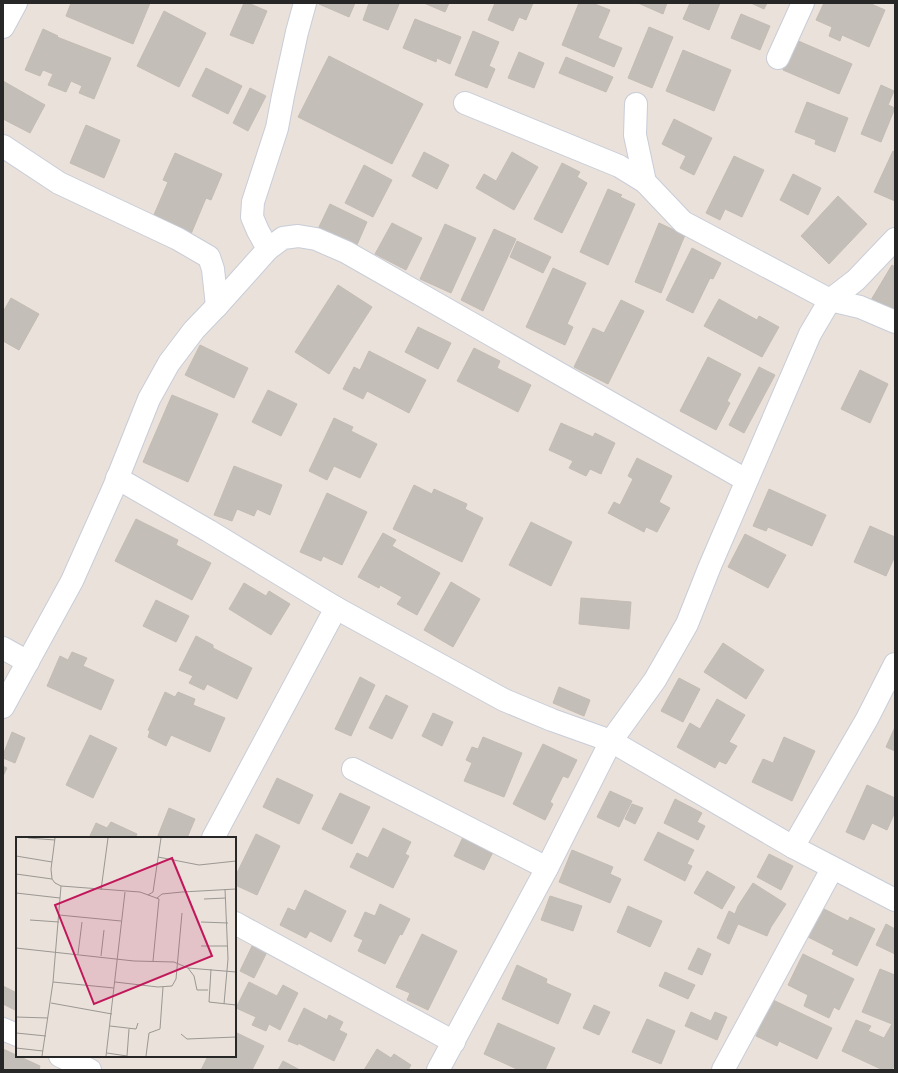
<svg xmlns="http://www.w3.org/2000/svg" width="898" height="1073" viewBox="0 0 898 1073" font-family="'Exo 2',sans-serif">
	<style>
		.building { fill: #c4beb9; stroke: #c3bcb4 }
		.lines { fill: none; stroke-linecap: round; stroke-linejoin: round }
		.minor-casing { stroke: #c8cdd8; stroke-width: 24 }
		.minor { stroke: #fff; stroke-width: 22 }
		.inset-road { fill: none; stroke: #9b9792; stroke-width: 1 }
		.view { fill: #c2185b; fill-opacity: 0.15; stroke: #c2185b; stroke-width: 2 }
		.inset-edge { fill: none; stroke: #272727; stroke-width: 2 }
	</style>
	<rect width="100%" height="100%" fill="#e9e1da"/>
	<g class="building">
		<path d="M71 3H121L124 4V3H150L133 44 66 16Z"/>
		<path d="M244 3H248L267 11 253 44 230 35Z"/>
		<path d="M320 3H355L349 17 319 4Z"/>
		<path d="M369 3 399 4 388 30 363 20Z"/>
		<path d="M424 3H449L445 12Z"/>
		<path d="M495 3H533L526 20 519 17 513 31 488 20Z"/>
		<path d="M579 3H592L610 10 598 38 622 48 614 67 562 45Z"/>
		<path d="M638 3H667L663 14Z"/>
		<path d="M690 3H720L709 30 683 19Z"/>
		<path d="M751 3H767L764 9Z"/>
		<path d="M824 3H869L885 10 869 47 842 35 840 41 829 36 832 27 816 20Z"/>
		<path d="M164 11 206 33 179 87 137 66Z"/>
		<path d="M741 14 770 26 760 50 731 38Z"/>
		<path d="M415 19 461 37 450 64 437 58 436 62 403 48Z"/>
		<path d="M649 27 673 37 652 88 628 78Z"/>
		<path d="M43 29 58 36 57 37 111 58 94 99 79 93 82 86 71 81 66 92 48 85 53 74 43 70 40 76 25 70Z"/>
		<path d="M473 31 499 42 489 66 495 69 487 88 455 75Z"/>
		<path d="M796 40 852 64 839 94 783 70Z"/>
		<path d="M683 50 731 70 714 111 666 91Z"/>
		<path d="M519 52 544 63 534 88 508 78Z"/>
		<path d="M329 56 423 104 392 164 298 117Z"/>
		<path d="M566 57 613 77 606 92 559 73Z"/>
		<path d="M206 68 242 86 228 114 192 96Z"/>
		<path d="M3 81 45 105 30 133 3 119Z"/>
		<path d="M881 85 894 91 888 105 895 108 881 142 861 134Z"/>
		<path d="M250 88 266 96 248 131 233 123Z"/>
		<path d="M807 102 848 118 835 152 815 144 816 140 795 132Z"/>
		<path d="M674 119 712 138 694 175 680 168 686 156 662 144Z"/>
		<path d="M86 125 120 140 104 178 70 163Z"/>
		<path d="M893 151 895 152V201L874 192Z"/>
		<path d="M424 152 449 165 437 189 412 176Z"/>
		<path d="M512 152 538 167 514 210 476 188 484 174 496 181Z"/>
		<path d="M175 153 222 174 211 200 206 198 191 234 153 217 168 182 163 180Z"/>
		<path d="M734 156 764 170 742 217 725 209 720 220 706 213Z"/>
		<path d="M562 163 580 172 577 177 587 183 562 233 534 219Z"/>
		<path d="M364 165 392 180 373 217 345 203Z"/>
		<path d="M793 174 821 188 808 215 780 200Z"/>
		<path d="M608 189 622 195 620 197 635 204 608 265 580 252Z"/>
		<path d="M838 196 867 224 829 264 801 236Z"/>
		<path d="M330 204 367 222 356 247 318 229Z"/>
		<path d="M392 223 422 238 406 270 375 254Z"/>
		<path d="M659 223 685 235 661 293 635 282Z"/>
		<path d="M445 224 476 238 451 293 420 279Z"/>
		<path d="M494 229 516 239 483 311 461 300Z"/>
		<path d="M517 241 551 257 543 273 510 257Z"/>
		<path d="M692 248 721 263 713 279 710 278 693 313 666 300Z"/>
		<path d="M892 265 895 267V314L871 300Z"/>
		<path d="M553 268 586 283 567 324 573 327 565 345 526 327Z"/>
		<path d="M338 285 372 307 329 374 295 352Z"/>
		<path d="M11 298 39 314 19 350 3 341V312Z"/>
		<path d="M719 299 757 320 759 316 779 327 762 357 704 326Z"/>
		<path d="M621 300 644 311 608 384 574 367 593 328 604 333Z"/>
		<path d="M418 327 451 343 438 369 405 352Z"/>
		<path d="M200 345 248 368 234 398 185 375Z"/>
		<path d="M474 348 500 361 497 368 531 385 518 412 457 381Z"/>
		<path d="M369 351 426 380 409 413 367 391 363 399 343 389 354 367 360 370Z"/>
		<path d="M708 357 741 374 727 401 730 403 716 430 680 411Z"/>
		<path d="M759 367 775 375 744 433 729 425Z"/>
		<path d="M860 370 888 384 870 423 841 409Z"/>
		<path d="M268 390 297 404 281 436 252 422Z"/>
		<path d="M172 395 218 414 188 482 143 462Z"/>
		<path d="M334 418 353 427 351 431 377 444 360 478 334 466 327 480 309 471Z"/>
		<path d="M561 423 593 437 595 433 615 443 601 474 590 469 586 476 569 468 573 461 549 450Z"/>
		<path d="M637 458 672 476 659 502 670 508 657 532 646 527 644 532 608 513 614 502 620 505 633 479 628 476Z"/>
		<path d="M234 466 282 485 270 515 257 509 254 516 237 509 232 521 214 515Z"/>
		<path d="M414 485 432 494 434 489 467 504 465 509 483 518 462 562 393 529Z"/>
		<path d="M769 489 826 515 812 546 768 527 766 531 753 526Z"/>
		<path d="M327 493 367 512 342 565 323 556 321 561 300 552Z"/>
		<path d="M136 519 178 540 176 545 211 563 192 600 115 561Z"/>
		<path d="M531 522 572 542 551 586 509 565Z"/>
		<path d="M870 526 895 537V556L886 576 854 562Z"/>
		<path d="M383 533 396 540 392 546 440 573 417 615 397 604 402 597 380 585 379 588 358 577Z"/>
		<path d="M745 534 786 555 768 588 728 567Z"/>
		<path d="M451 582 480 599 453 647 424 630Z"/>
		<path d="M244 583 266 596 269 591 290 604 271 635 229 609Z"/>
		<path d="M581 598 631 602 629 629 579 624Z"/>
		<path d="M156 600 189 616 176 642 143 626Z"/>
		<path d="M196 636 213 645V648L252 668 237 699 207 684 204 690 189 683 193 676 179 670Z"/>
		<path d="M723 643 764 670 746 699 704 672Z"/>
		<path d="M72 652 87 658 83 666 114 680 101 710 47 686 60 656 68 660Z"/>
		<path d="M360 677 375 685 351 736 335 729Z"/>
		<path d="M679 678 700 689 683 722 661 711Z"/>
		<path d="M559 687 590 700 584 716 553 703Z"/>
		<path d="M165 692 175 697 178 692 195 699 193 705 225 718 210 752 171 735 166 746 148 737 150 731 148 730Z"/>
		<path d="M386 695 408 706 392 739 369 728Z"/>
		<path d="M717 699 745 715 729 742 737 746 726 764 719 761 715 768 677 747 690 723 700 729Z"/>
		<path d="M433 713 453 722 442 746 422 736Z"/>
		<path d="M895 727V751L886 747Z"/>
		<path d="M12 732 25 738 15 763 3 758V755Z"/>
		<path d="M90 735 117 748 93 798 66 785Z"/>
		<path d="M483 737 522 753 504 797 464 781 472 763 466 760 472 747 478 749Z"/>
		<path d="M784 737 815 751 792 801 752 782 763 759 773 763Z"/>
		<path d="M543 744 577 760 568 778 563 776 550 802 553 804 545 820 513 804Z"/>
		<path d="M3 766 7 768 3 776Z"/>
		<path d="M277 778 313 795 299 824 263 807Z"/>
		<path d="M867 785 895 798V812L887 830 872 823 864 840 846 832Z"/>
		<path d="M610 791 632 801 619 827 597 817Z"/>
		<path d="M340 793 370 807 352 844 322 829Z"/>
		<path d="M675 799 702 813 697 822 705 826 698 840 664 823Z"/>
		<path d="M632 804 643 808 635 824 625 819Z"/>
		<path d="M169 808 195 819 187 838H157Z"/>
		<path d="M111 822 137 834 135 838H89L96 823 107 828Z"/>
		<path d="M383 828 411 842 405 854 409 856 393 888 350 867 357 853 368 858Z"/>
		<path d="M658 832 694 850 687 864 692 866 685 881 644 860Z"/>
		<path d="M256 834 280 846 257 895 235 885V877Z"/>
		<path d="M464 835 494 850 484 870 454 856Z"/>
		<path d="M572 850 613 867 610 874 621 879 610 903 559 882Z"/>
		<path d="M769 854 793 866 781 890 757 877Z"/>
		<path d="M707 871 735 887 722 909 694 893Z"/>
		<path d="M753 883 786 904 771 927 767 936 738 924 729 944 717 938 729 911 735 914 738 906Z"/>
		<path d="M305 890 346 911 331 942 310 931 306 938 280 925 288 908 295 911Z"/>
		<path d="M550 896 582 906 573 931 541 920Z"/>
		<path d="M380 904 410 919 402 935 400 934 385 964 358 951 363 940 354 936 365 912 375 916Z"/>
		<path d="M628 906 662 921 650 947 617 932Z"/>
		<path d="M820 907 848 921 850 917 875 929 857 966 832 954 834 950 806 936Z"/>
		<path d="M886 924 895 929V954L876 945Z"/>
		<path d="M422 934 457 951 428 1010 407 1000 410 993 396 987Z"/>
		<path d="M254 942 269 948 254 978 240 971Z"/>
		<path d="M698 948 711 954 702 975 688 969Z"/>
		<path d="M803 954 854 979 839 1010 834 1007 829 1018 804 1006 808 995 788 985Z"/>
		<path d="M517 965 547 979 546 983 571 994 558 1024 502 999Z"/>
		<path d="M880 969 895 975V1064L892 1070H883L842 1051 856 1020 871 1026 868 1031 884 1038 892 1024 862 1012Z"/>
		<path d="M665 972 695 985 688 999 659 986Z"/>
		<path d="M249 982 277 996 283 985 298 993 280 1030 269 1024 266 1031 252 1025 256 1017 236 1008Z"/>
		<path d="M3 986 17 993V1011L3 1004Z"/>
		<path d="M773 1000 832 1028 817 1059 779 1041 777 1046 756 1036Z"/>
		<path d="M594 1005 610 1012 599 1035 583 1028Z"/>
		<path d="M304 1008 327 1020 329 1015 343 1022 339 1030 347 1034 334 1061 298 1043V1045L288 1041Z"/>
		<path d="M691 1012 711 1021 715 1012 727 1017 717 1040 685 1026Z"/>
		<path d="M647 1019 675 1031 661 1064 632 1052Z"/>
		<path d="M498 1023 555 1048 545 1070H519L484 1054Z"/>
		<path d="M235 1032 264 1046 252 1070H201L208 1056H235Z"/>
		<path d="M3 1049 40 1066 39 1070H3Z"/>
		<path d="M377 1049 391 1058 394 1054 411 1065 408 1070H364Z"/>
		<path d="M283 1061 300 1070H278Z"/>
	</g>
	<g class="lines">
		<defs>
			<g id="minor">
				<path d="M3 27 16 3"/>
				<path d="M778 58 803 3"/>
				<path d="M465 103 619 166 645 182 683 222 830 300 860 307 895 322"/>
				<path d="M636 104 635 135 645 182"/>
				<path d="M3 146 59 183 178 239 209 257 213 269 217 306"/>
				<path d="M268 249 258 231 252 217 253 202 277 128 283 96 297 32 305 3"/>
				<path d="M117 478 209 531 336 608 504 700 552 720 611 741 793 847 895 900"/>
				<path d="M3 648 28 662"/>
				<path d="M3 707 72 581 114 487 149 399 169 363 194 330 217 306 268 249 283 238 298 236 316 239 346 252 746 480"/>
				<path d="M353 769 547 868"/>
				<path d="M213 838 336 608"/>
				<path d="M793 847 867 719 895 664"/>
				<path d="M235 923 454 1042"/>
				<path d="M3 1029 17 1035"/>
				<path d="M60 1056 90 1070"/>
				<path d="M438 1070 547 868 611 741 655 680 687 624 710 566 810 334 830 300 856 280 895 239"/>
				<path d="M723 1070 832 869"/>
			</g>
		</defs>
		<use href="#minor" class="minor-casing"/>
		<use href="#minor" class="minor"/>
	</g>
	<g transform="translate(16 837)">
		<rect width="220" height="220" fill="#e9e1da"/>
		<path class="inset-road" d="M12 1 39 3M39 1 35 32 36 42 39 46 45 49 124 55 143 62 137 124M0 19 36 25M142 20 183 28 220 24M0 37 36 42M85 53 92 1M0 56 44 61M132 58 137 55 145 1M141 61 146 57 166 55 220 52M188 62 210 61M43 78 105 84M14 83 43 85M185 85 212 86M185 109H212M0 111 118 124 158 125 172 131 220 135M62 117 66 85M85 119 88 93M172 131 178 139 181 153H192M195 132 193 165 220 168M37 145 98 151M99 145 142 150 156 149 160 142 166 76M35 166 96 177M208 167 212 122 209 52M0 180 32 181M94 189 120 192 122 186M0 196 30 199M165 197 171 202 220 200M0 211 27 214M91 216 111 219M26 219 37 145 45 49M90 219 109 55M111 219 113 192M130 219 133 196 144 192 147 150"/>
		<path class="view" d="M156 21 196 119 78 167 39 68Z"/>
		<rect width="220" height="220" class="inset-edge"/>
	</g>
	<rect width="898" height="1073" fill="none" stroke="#272727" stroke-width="8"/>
</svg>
